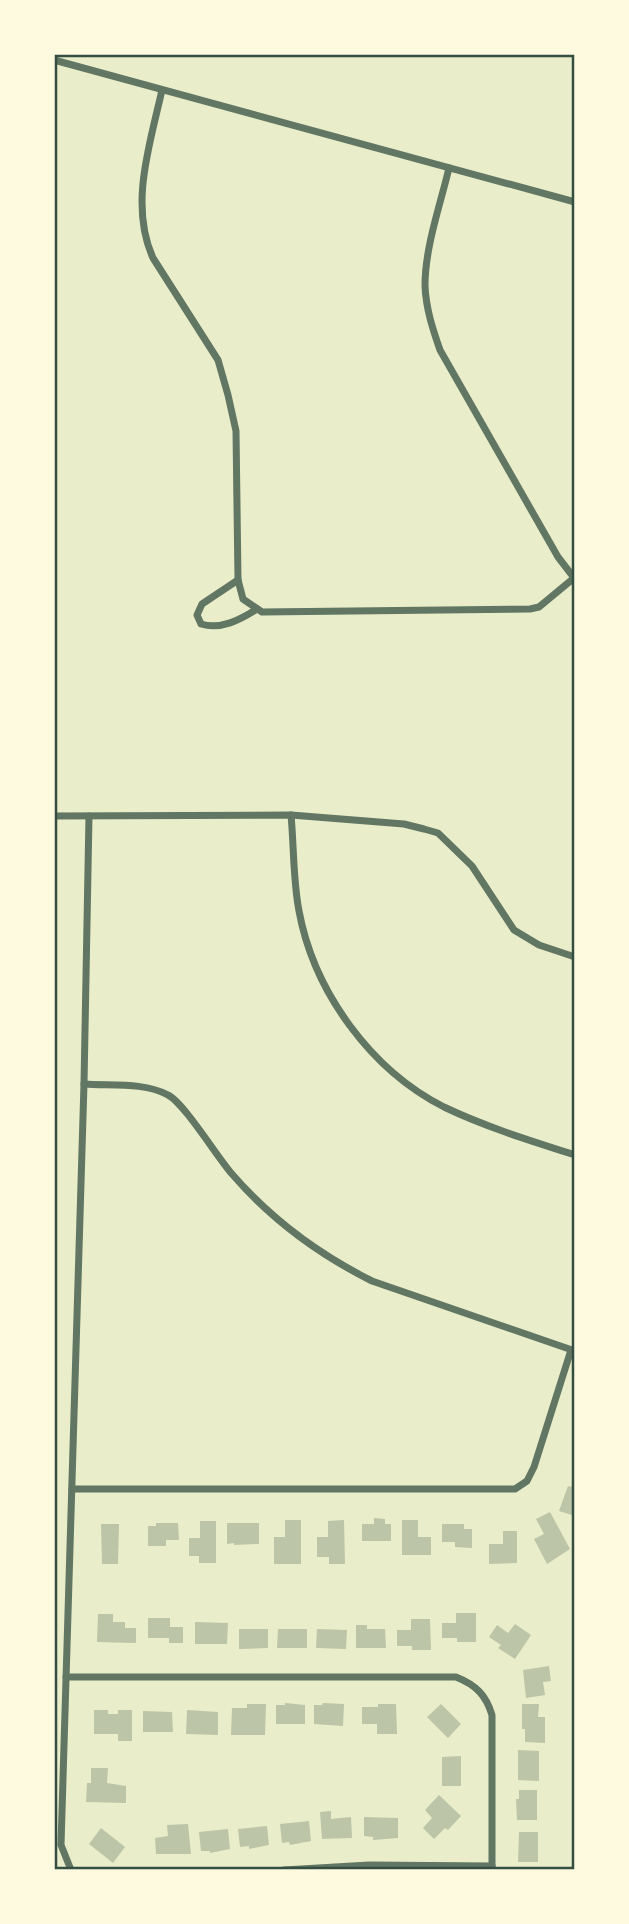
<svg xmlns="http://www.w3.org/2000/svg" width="629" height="1924" viewBox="0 0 629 1924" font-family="Merriweather,serif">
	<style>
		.building { fill: #bcc5a7 }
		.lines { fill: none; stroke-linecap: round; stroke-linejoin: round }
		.minor { stroke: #617663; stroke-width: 7 }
		.neatline { fill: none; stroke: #344e41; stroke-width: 2.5 }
	</style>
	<rect width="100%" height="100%" fill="#e9edc9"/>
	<g class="building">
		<path d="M574 1479H575V1516L559 1511 568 1486 571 1487Z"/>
		<path d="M550 1512 570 1549 547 1564 534 1539 544 1534 536 1519Z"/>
		<path d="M374 1518 385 1519V1524H391V1541H362V1524H374Z"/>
		<path d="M285 1520H301V1564H274V1537H285Z"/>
		<path d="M344 1520 345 1564H329V1557H317V1537H328V1521Z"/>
		<path d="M402 1520H418V1537H431V1555H402Z"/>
		<path d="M200 1521H216V1563H199V1556H189V1538H200Z"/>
		<path d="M156 1523H178L179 1540H166V1546H148V1526H156Z"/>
		<path d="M227 1523H259V1544L234 1545V1543L227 1544Z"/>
		<path d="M101 1524H119L118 1564H102Z"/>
		<path d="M442 1524H464V1529H472V1548L455 1547V1542H442Z"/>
		<path d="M503 1531H517V1563L489 1564V1544H503Z"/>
		<path d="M456 1613H476V1642H457V1638H442V1623H456Z"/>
		<path d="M98 1614H113V1622H125V1628H136V1643L97 1642Z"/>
		<path d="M148 1618H170V1627H183V1643H169V1638H148Z"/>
		<path d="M411 1619H430L431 1650H412V1646H397V1630H411Z"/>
		<path d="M195 1622 228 1623 227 1644H195Z"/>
		<path d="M515 1624 531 1635 515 1659 498 1648 501 1645 489 1637 497 1625 508 1633Z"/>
		<path d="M356 1625H367V1629H385L386 1648H356Z"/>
		<path d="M239 1629H268V1648L239 1649Z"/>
		<path d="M278 1629H307V1648H277Z"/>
		<path d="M317 1629 347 1630 346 1649 316 1648Z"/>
		<path d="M549 1666 551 1681 543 1682 545 1695 526 1698 523 1670Z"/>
		<path d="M285 1703 305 1705V1724H276V1705H285Z"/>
		<path d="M323 1703 344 1704 343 1726 314 1724V1705H322Z"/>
		<path d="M247 1704H266L265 1735H231L232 1708H247Z"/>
		<path d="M378 1704H396L397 1734H377V1724H362V1707H378Z"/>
		<path d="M441 1704 461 1724 448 1738 427 1717Z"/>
		<path d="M522 1704H539L538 1717H545V1743L525 1742V1729H522Z"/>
		<path d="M94 1710H108V1714H118V1710H132V1741H118V1734H94Z"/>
		<path d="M187 1710 218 1712V1735L186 1734Z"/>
		<path d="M143 1711 172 1712 173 1732H143Z"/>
		<path d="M518 1750 539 1751V1781L518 1780Z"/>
		<path d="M461 1756V1786H442V1757Z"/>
		<path d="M91 1768H108L107 1783 126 1786V1803L86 1802 87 1783H91Z"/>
		<path d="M519 1790H537V1820H517L516 1799H519Z"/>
		<path d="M439 1795 461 1816 448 1830 445 1828 434 1839 423 1828 432 1818 425 1810Z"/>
		<path d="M331 1811V1819L351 1817 352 1838 322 1839 320 1812Z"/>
		<path d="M364 1817 398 1818V1838L373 1840V1837L364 1836Z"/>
		<path d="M309 1821 311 1841 290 1845 289 1842 282 1843 280 1824Z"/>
		<path d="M188 1824 191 1854H156L155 1838 168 1836 167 1825Z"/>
		<path d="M267 1826 269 1845 249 1849V1846L240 1847 238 1829Z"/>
		<path d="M101 1828 125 1847 113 1863 89 1844Z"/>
		<path d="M228 1829 230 1849 210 1853V1851H201L199 1832Z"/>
		<path d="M519 1832H538V1862H518Z"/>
	</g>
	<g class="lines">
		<g class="minor">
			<path d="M54 60 575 202"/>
			<path d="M162 90C150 144 129 205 153 258L218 360 228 395 236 431 238 580 243 599 262 612 530 609 539 607 574 578"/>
			<path d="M449 168C440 206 425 247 425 286 426 309 433 330 440 350L558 557 575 579"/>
			<path d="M238 580 202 604 197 615 201 624C221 630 240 620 257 609"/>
			<path d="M291 815C294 847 293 880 299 911 314 992 371 1070 444 1107 486 1127 531 1141 575 1155"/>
			<path d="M54 816 291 815 404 824 424 829 438 833 472 866 514 930 539 945 575 957"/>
			<path d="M84 1084C111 1086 144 1082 168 1095 184 1103 217 1157 232 1174 270 1218 320 1255 372 1281L575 1351"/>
			<path d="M72 1489H515L527 1481 534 1467 571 1350"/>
			<path d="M66 1677H456C476 1685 486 1695 492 1715V1870"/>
			<path d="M71 1870 61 1845 84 1084 89 816"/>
			<path d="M284 1870 369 1865 492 1866"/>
		</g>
	</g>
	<rect width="629" height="1924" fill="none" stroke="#fefae0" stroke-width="112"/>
	<rect x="56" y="56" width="517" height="1812" class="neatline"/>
</svg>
